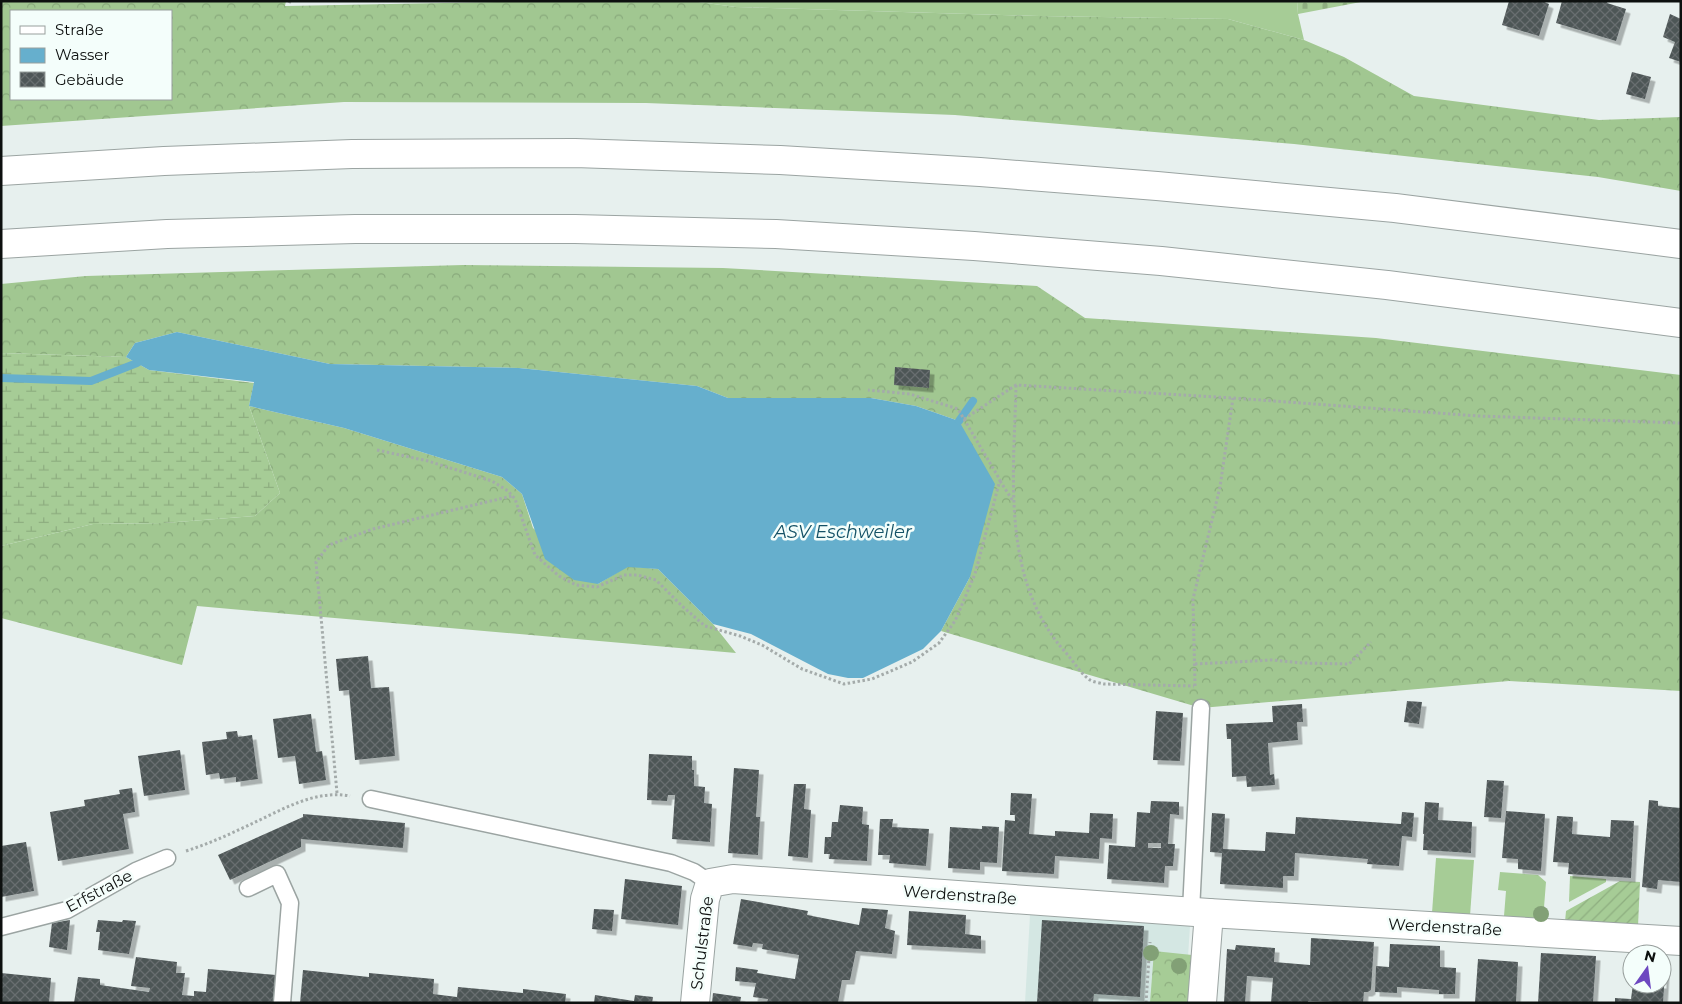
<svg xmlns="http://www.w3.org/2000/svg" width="1682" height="1004" viewBox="0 0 1682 1004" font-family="Montserrat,sans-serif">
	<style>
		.built { fill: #d4e7e3 }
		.grass { fill: #a6cc96 }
		.forest { fill: url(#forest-crowns); fill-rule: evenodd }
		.wetland { fill: url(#wetland-marsh) }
		.cemetery { fill: url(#cemetery-stones) }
		.park { fill: url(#park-crowns) }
		.garden { fill: url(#garden-furrows) }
		.water { fill: #66afcd }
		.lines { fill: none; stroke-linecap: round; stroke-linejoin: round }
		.stream { stroke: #66afcd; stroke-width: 8 }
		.building { fill: url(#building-cross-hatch); fill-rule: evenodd; filter: url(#shadow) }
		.service-casing { stroke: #9ba4a2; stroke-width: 19 }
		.minor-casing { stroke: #9ba4a2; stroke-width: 30 }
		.motorway-casing { stroke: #9ba4a2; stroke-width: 30 }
		.path { stroke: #a4abaa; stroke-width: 3; stroke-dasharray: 2.5 2.5; stroke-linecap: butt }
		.service { stroke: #fff; stroke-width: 16 }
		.minor { stroke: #fff; stroke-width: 28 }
		.motorway { stroke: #fff; stroke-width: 28 }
		.tree { fill: #82a076 }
		.labels { text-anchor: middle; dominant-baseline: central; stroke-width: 5; stroke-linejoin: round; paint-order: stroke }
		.street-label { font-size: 16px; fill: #0d100f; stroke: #f4fefb }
		.water-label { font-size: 18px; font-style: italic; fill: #145166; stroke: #f4fefb }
	</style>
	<defs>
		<pattern id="forest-crowns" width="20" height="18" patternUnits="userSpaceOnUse" patternTransform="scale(1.25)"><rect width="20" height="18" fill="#a1c791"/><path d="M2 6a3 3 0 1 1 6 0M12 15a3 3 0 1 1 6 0" fill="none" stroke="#89aa7c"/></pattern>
		<pattern id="wetland-marsh" width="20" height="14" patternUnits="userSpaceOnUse" patternTransform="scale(1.25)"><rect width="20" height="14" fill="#a6cc96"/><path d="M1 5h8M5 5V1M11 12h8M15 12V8" fill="none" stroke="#8eae80"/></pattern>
		<pattern id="cemetery-stones" width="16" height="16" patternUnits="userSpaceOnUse" patternTransform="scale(1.25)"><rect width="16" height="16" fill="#a6cc96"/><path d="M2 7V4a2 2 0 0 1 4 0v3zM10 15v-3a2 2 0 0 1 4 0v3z" fill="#8eae80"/></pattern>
		<pattern id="park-crowns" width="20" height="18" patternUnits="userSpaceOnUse" patternTransform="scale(1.25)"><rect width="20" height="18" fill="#a6cc96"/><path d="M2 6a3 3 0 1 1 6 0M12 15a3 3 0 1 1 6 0" fill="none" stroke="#8eae80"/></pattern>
		<pattern id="garden-furrows" width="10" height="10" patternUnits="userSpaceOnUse" patternTransform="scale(1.25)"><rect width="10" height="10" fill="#a6cc96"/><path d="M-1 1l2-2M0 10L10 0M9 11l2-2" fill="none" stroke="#8eae80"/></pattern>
		<pattern id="building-cross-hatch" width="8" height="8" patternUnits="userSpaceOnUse" patternTransform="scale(1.25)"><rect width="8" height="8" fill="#4e5657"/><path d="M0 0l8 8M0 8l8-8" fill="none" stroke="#686e6f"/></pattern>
		<filter id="shadow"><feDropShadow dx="4.5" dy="4.5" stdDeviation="0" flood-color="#0004"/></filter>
	</defs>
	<rect width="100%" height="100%" fill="#e7f0ee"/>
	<path class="built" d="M1030 915 1190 926 1185 1003H1025Z"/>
	<g class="grass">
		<path d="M691 1H1297L1298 14 1304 40 1228 19 1039 16 736 7Z"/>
		<path d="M1436 858 1474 860 1470 916 1432 913Z"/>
		<path d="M1500 872 1538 875 1546 882 1543 920 1504 916 1506 891 1498 890Z"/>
		<path d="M1570 876 1606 879V882L1569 902Z"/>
	</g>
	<g class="forest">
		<path d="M1 1H286L285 6 556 1H691L736 7 1039 16 1228 19 1304 40 1344 57 1414 96 1599 120 1681 117V191L1598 177 1294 144 955 115 646 103 344 102 1 126ZM11 11H171V99H11Z"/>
		<path d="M463 265 723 268 1037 286 1085 318 1376 338 1681 375V691L1509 681 1201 708 941 631 970 577 959 421 916 406 871 398H728L697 386 519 368 330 364 177 332 135 343 126 357 1 353V284L86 276Z"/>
		<path d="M249 406 344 428 502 477 522 494 533 528 598 584 628 566 658 569 713 624 736 653 197 606 182 665 1 618V546L93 524 164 523 255 516 280 493Z"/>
	</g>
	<path class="wetland" d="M1 353 126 357 149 370 254 383 249 406 280 493 255 516 164 523 93 524 1 546Z"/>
	<path class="cemetery" d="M1297 1H1366L1298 14Z"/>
	<path class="park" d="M1154 951 1192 955 1189 1003H1150Z"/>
	<path class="garden" d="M1620 881 1640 882 1638 926 1565 922 1566 911Z"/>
	<path class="water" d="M177 332 330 364 519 368 697 386 728 398H871L916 406 959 421 995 484 970 577 941 631 923 649 863 678H848L828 674 751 634 713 624 658 569 628 567 598 584 574 580 545 559 522 494 502 477 344 428 249 406 254 382 149 370 126 357 135 343Z"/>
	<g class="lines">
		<g class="stream">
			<path d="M1 378 91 381 137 363"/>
			<path d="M959 421 973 401"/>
		</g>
	</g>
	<g class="building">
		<path d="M1509 1H1542L1549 4 1539 36 1502 25Z"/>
		<path d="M1562 1H1608L1607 3 1626 9 1616 41 1556 23Z"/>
		<path d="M1670 14 1681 19V62L1669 58 1675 42 1663 37Z"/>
		<path d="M1632 72 1651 77 1645 99 1626 94Z"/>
		<path d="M895 367 930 370 929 388 894 385Z"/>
		<path d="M368 656 371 688 389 687 395 756 355 760 349 690 339 691 336 659Z"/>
		<path d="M1407 701 1422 702 1419 724 1404 722Z"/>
		<path d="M1302 704 1303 722H1297L1298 740 1268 743 1270 775 1274 774 1275 785 1247 787 1246 776 1232 777 1231 739H1227L1226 724 1273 722 1272 706Z"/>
		<path d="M1156 711 1183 713 1180 761 1153 760Z"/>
		<path d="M311 714 316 752 322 751 326 780 299 784 295 756 278 758 273 719Z"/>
		<path d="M237 731 238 737 252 735 258 779 236 782V777L220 779 219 773 206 775 202 742 227 739 226 732Z"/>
		<path d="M180 750 185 790 144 796 138 756Z"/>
		<path d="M649 754 692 756V770H694V786L705 787 704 803 712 804 710 842 672 839 675 795H668L667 801 647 800Z"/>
		<path d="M734 768 759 770 756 817H760L758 855 728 853Z"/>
		<path d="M1487 780 1504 781 1501 818 1484 817Z"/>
		<path d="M794 784H806L804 809 811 810 808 858 788 856Z"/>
		<path d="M132 788 135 812 123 814 129 849 58 861 50 812 85 806 84 800 120 794 119 790Z"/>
		<path d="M1011 793 1032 794 1029 834 1055 836V831L1089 833 1090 813 1113 814 1112 839 1100 838 1099 859 1055 856 1054 874 1002 871 1005 820 1015 821V815H1010Z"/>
		<path d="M1649 800 1658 801V806L1681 808V882L1658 880 1657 889 1642 887Z"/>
		<path d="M1151 801 1179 802V815L1170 814 1168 844H1175L1173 866H1165L1164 883 1107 879 1109 845 1135 847 1137 812 1150 813ZM1148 843H1161V848H1148Z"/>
		<path d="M1425 802 1439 803 1438 820 1472 822 1471 853 1423 850 1424 834H1423Z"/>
		<path d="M840 805 863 807 862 824 869 825 867 861 829 859 830 854H824L825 837H831L832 822H838Z"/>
		<path d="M1506 811 1545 814 1541 871 1518 869V859L1502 858Z"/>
		<path d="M1402 812 1414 813 1412 837 1402 836 1399 866 1367 864 1368 859 1295 853 1294 876H1283V888L1220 884 1222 853 1210 852 1212 813 1225 814 1223 849 1265 851 1266 832 1295 834 1296 817 1401 824Z"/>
		<path d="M303 814 405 823 403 848 301 839V847L230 880 218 855 303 817Z"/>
		<path d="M1557 816 1573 817 1572 834 1610 837 1611 820 1634 821 1631 878 1568 874 1569 863 1553 862Z"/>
		<path d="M880 819H893L892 827 929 829 926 866 889 863 890 855H878Z"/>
		<path d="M982 826 999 827 997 863 980 862V870L948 868 950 827 982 829Z"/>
		<path d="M26 842 34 891 1 897V846Z"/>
		<path d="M625 879 682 886 678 925 621 919Z"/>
		<path d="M741 899 808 911 807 915 859 925 862 908 888 910 885 928 895 931 892 954 856 951 850 980H842L838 1003H767L768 999 753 997 756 983 735 981 736 967 758 970 757 973 795 979 799 955 762 949 763 944 753 943 752 947 733 944Z"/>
		<path d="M594 909 614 910 612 931 592 929Z"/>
		<path d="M909 911 966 915 965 934 981 936V949L907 945Z"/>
		<path d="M70 920 67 950 49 947 52 923Z"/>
		<path d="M98 920 122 922 123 920 136 921 129 954 98 950 100 932H96Z"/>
		<path d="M1042 920 1144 926 1140 997 1094 994 1093 1003H1037Z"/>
		<path d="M1311 938 1374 942 1371 990 1368 992H1364L1363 1003 1308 1001V1003H1271L1273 978 1247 976 1245 1003H1224L1227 949 1235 950 1236 945 1275 948 1274 962 1310 965Z"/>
		<path d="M1390 944 1440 946V967L1456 968 1455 994H1439V990L1397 987V993L1375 992 1376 966 1389 967Z"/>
		<path d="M1541 953 1596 956 1593 1003H1538Z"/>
		<path d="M136 957 177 962 176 973H185L182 995 194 996V991L206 992 208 969 276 975 274 1003H74L78 977 100 979V985L149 992 150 988 131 986Z"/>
		<path d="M1478 959 1518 962 1516 1003H1475Z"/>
		<path d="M303 970 369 977V973L434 979 433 994 457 997 458 987 523 993V989L566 994 565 1003H300Z"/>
		<path d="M1662 972H1665L1663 1003H1615V998L1631 999 1633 984H1662Z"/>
		<path d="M1 973 51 978 49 1003H1Z"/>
		<path d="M713 993 741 997 740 1003H712Z"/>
		<path d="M595 995 634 1001 635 995 653 997 652 1003H594Z"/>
	</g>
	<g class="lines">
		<defs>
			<g id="service">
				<path d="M371 799 671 863 694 872 710 883"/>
				<path d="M248 888 277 874 290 903 282 1003"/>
				<path d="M1191 911 1201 708"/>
				<path d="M1 927 67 910 136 871 167 858"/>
			</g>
			<g id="minor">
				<path d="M695 1003 705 899 710 883 733 879 1209 913 1681 941"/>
				<path d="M1202 1003 1209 913"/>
			</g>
			<g id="motorway">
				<path d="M1 171 164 161 352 154 575 153 780 160 980 172 1157 186 1395 208 1681 244"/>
				<path d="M1 244 167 234 355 229H575L776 234 974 246 1161 261 1387 285 1681 323"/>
			</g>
		</defs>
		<use href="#service" class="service-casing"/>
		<use href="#minor" class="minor-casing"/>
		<use href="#motorway" class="motorway-casing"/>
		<g class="path">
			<path d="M289 3 290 1"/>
			<path d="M1016 385C1014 476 1000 581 1067 654 1074 662 1081 674 1090 680 1093 682 1100 683 1104 684L1194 686"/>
			<path d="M964 419 1016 385 1233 398 1478 416 1681 423"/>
			<path d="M377 450 428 461 492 481 508 491 515 499 535 555 559 576 576 585 597 587 624 575H637L656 580 682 606 705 626 740 636 762 645 802 669 844 684 872 679 912 662 939 643 955 621 975 574 1000 480 958 409 910 394 868 390"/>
			<path d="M1000 481 1013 501"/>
			<path d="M1195 664 1272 660 1303 663 1349 664 1371 642"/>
			<path d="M1195 686 1193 599 1220 487 1233 398"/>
			<path d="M337 793 316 562 329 545 373 529 512 496"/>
			<path d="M186 851C208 844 228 835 249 825 280 811 315 789 350 796"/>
			<path d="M1146 1003 1150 942"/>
		</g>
		<use href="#service" class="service"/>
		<use href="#minor" class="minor"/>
		<use href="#motorway" class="motorway"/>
	</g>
	<g class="tree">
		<circle cx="1541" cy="914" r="8"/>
		<circle cx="1151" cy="953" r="8"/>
		<circle cx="1179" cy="966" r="8"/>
	</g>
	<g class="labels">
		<g class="street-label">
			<text transform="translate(99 891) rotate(-28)">Erfstraße</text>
			<text transform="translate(960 895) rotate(4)">Werdenstraße</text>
			<text transform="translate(1445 927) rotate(3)">Werdenstraße</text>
			<text transform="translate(702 943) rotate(-83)">Schulstraße</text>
		</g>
		<g class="water-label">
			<text x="843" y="532">ASV Eschweiler</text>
		</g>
	</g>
	<rect width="1682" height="1004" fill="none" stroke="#0d100f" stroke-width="5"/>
	<rect x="10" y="10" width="162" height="90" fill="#f4fefb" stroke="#989f9d"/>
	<rect x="20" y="26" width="25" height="8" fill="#ffffff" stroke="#989f9d"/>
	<text x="55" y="35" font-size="15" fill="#0d100f">Straße</text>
	<rect x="20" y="48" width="25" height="15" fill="#66afcd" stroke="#989f9d"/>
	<text x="55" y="60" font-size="15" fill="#0d100f">Wasser</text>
	<rect x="20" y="72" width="25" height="15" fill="url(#building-cross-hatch)" stroke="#989f9d"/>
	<text x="55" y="85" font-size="15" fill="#0d100f">Gebäude</text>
	<g transform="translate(1647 969) rotate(14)"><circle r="24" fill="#f4fefb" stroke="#989f9d"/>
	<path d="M0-4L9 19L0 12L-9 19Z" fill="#6d48c0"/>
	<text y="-8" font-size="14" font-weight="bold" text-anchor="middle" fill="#0d100f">N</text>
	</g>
</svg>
